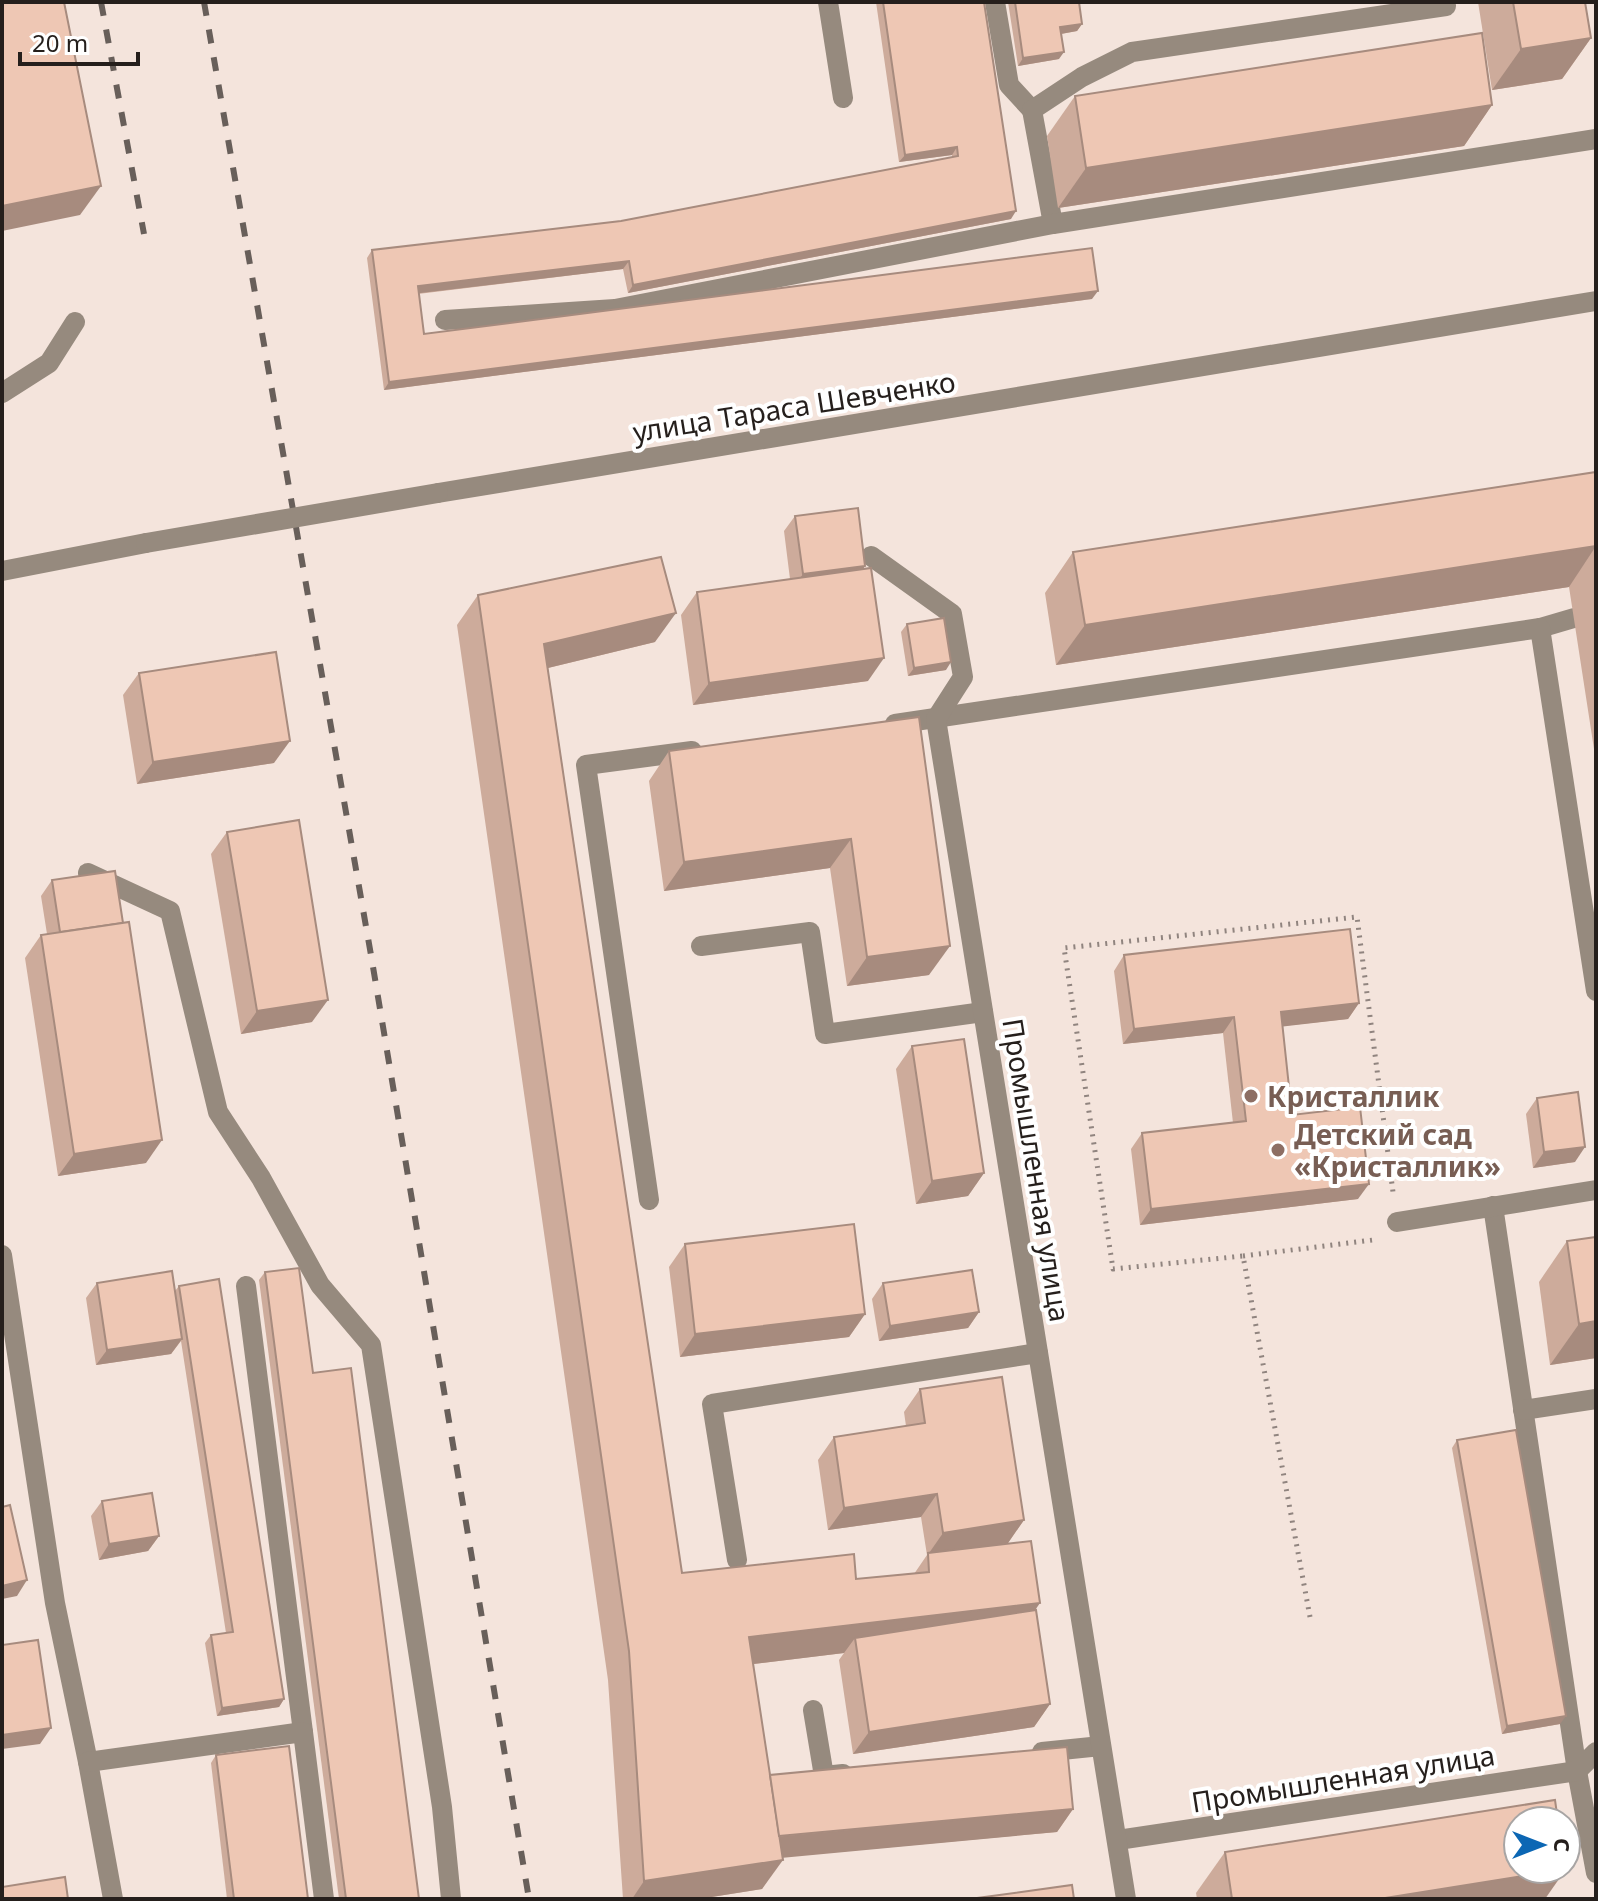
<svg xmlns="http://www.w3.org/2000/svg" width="1598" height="1901" viewBox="0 0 1598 1901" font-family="'Noto Sans',sans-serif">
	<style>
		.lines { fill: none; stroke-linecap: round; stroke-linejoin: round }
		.path { stroke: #90847f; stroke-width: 5; stroke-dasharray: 2 6; stroke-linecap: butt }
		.service { stroke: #968a7e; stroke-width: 20 }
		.minor { stroke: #968a7e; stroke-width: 20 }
		.tertiary { stroke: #968a7e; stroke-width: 20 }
		.rail { stroke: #685f5a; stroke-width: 6; stroke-dasharray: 14 14; stroke-linecap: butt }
		.tertiary-bridge { stroke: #968a7e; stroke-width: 20 }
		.wall { fill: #cdab9b }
		.shaded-wall { fill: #a78b7e }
		.building { fill: #eec7b4; stroke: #a78b7e; stroke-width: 2 }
		.education-dot { fill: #8d6e63; stroke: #fff; stroke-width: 3 }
		.labels { text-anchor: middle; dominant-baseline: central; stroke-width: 8; stroke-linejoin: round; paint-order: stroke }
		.street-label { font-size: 28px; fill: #251f1c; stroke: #fff }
		.education-label { font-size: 28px; font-weight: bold; fill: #785e54; stroke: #fff; text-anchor: start }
	</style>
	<rect width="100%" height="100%" fill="#f4e4dc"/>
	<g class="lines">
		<g class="path">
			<path d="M1243 1256 1373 1240"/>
			<path d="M1310 1617 1243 1256 1113 1269 1064 948 1357 917 1393 1192"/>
		</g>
		<g class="service">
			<path d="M828 2 843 98"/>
			<path d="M995 2 1009 85 1032 110"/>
			<path d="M1053 224 1032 110 1082 77 1132 52 1446 6 1445 2"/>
			<path d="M445 320 615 309 1053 224 1596 139"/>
			<path d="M2 393 49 363 75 322"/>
			<path d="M1540 628 1574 618"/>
			<path d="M895 724 1540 628 1596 991"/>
			<path d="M88 873 170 911 218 1112 261 1178 320 1285 371 1345 442 1807 451 1899"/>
			<path d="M701 946 810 932 825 1034 983 1012"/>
			<path d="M649 1200 586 765 692 751"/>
			<path d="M1493 1206 1577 1771 1596 1873"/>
			<path d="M1397 1222 1596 1190"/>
			<path d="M2 1255 55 1603 88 1762 113 1899"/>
			<path d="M246 1286 303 1732"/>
			<path d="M1523 1410 1596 1399"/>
			<path d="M737 1560 712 1404 1038 1353"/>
			<path d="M813 1710 824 1776 843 1774"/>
			<path d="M1042 1752 1101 1746"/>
			<path d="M88 1762 303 1732 324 1899"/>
			<path d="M1118 1840 1577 1771 1596 1752"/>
		</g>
		<path class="minor" d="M871 556 952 614 963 677 936 719 1126 1899"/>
		<g class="tertiary">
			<path d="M438 493 1596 301"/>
			<path d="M2 571 146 543"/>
		</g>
		<g class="rail">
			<path d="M101 2 144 234"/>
			<path d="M204 2 371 955 529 1899"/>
		</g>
		<path class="tertiary-bridge" d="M146 543 438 493"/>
	</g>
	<g class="wall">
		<path d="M876 2H984L1011 219 628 293 623 269 418 294 424 334 1092 299 384 390 367 258 372 250 621 221 952 157V155L899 162Z"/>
		<path d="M1008 2H1079L1082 24 1077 31 1061 34 1059 59 1018 66Z"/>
		<path d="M1478 2H1585L1591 38 1562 79 1492 90Z"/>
		<path d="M1075 96 1492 105 1464 146 1058 208 1047 136Z"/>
		<path d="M1596 472V762L1569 587 1056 665 1045 593 1073 552Z"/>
		<path d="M795 516 865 566 863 569 868 681 693 705 681 615 697 592 790 579 784 531Z"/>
		<path d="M478 595 655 642 548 668 682 1573 856 1579 914 1574 927 1555 921 1517 828 1530 818 1460 834 1437 906 1426 904 1412 920 1389 1024 1520 1008 1543 1035 1610 1050 1704 1034 1727 853 1754 839 1660 844 1653 753 1664 770 1775 1073 1809 1057 1832 782 1857 762 1889 699 1899H623L608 1680 457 625Z"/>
		<path d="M907 624 946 670 908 676 901 632Z"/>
		<path d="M139 673 274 763 137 784 123 695Z"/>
		<path d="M919 717 929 975 847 986 830 868 664 891 649 781 669 751Z"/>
		<path d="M227 832 312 1022 241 1034 211 854Z"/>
		<path d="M52 880 146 1163 58 1176 25 958 41 935 47 934 41 896Z"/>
		<path d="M1124 955 1359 1003 1348 1019 1282 1026 1292 1115 1358 1199 1140 1225 1131 1149 1142 1133 1233 1123 1223 1033 1123 1044 1114 971Z"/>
		<path d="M912 1046 984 1173 968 1196 916 1204 896 1069Z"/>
		<path d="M1537 1098 1575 1162 1533 1168 1526 1114Z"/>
		<path d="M1596 1237V1358L1550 1365 1539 1282 1567 1241Z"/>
		<path d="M685 1244 865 1314 849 1337 680 1357 669 1267Z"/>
		<path d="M265 1272 313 1373 419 1899H339L259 1280Z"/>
		<path d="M97 1283 175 1291 179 1286 284 1699 279 1707 217 1716 205 1643 211 1635 226 1633 181 1341 171 1354 96 1365 86 1298Z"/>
		<path d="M883 1283 979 1312 968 1328 879 1341 872 1299Z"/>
		<path d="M1457 1440 1560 1724 1502 1734 1452 1448Z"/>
		<path d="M102 1501 159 1536 148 1551 99 1560 91 1516Z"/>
		<path d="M216 1755 308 1899H227L211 1763Z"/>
		<path d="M1225 1852 1545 1899H1197L1196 1893Z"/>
	</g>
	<g class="shaded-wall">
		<path d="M1082 24 1077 31 1055 35 1060 27Z"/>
		<path d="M1591 38 1562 79 1492 90 1521 49Z"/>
		<path d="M1064 52 1059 59 1018 66 1023 58Z"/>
		<path d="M1492 105 1464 146 1058 208 1086 168Z"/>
		<path d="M957 147 952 155 899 162 905 155Z"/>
		<path d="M101 186 80 215 2 231V206Z"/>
		<path d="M1016 211 1011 219 628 293 633 285Z"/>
		<path d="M629 261 623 269 412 294 418 286Z"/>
		<path d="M1098 291 1092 299 384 390 389 382Z"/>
		<path d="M1596 546 1569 587 1056 665 1085 625Z"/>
		<path d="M865 566 854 581 792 589 803 574Z"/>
		<path d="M676 613 655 642 523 674 544 644Z"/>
		<path d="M884 658 868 681 693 705 709 683Z"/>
		<path d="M951 662 946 670 908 676 914 668Z"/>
		<path d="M290 741 274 763 137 784 153 762Z"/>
		<path d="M851 839 830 868 664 891 684 862Z"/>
		<path d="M950 946 929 975 847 986 867 957Z"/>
		<path d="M328 1000 312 1022 241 1034 257 1011Z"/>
		<path d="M1359 1003 1348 1019 1270 1028 1281 1012Z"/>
		<path d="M1234 1017 1223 1033 1123 1044 1134 1029Z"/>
		<path d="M162 1140 146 1163 58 1176 74 1154Z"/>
		<path d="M1585 1147 1575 1162 1533 1168 1544 1152Z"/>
		<path d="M984 1173 968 1196 916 1204 932 1181Z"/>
		<path d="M1369 1184 1358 1199 1140 1225 1151 1209Z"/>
		<path d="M979 1312 968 1328 879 1341 890 1326Z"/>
		<path d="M865 1314 849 1337 680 1357 695 1334Z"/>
		<path d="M1596 1321V1358L1550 1365 1579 1324Z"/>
		<path d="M182 1339 171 1354 96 1365 107 1350Z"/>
		<path d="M937 1494 921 1517 828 1530 844 1508Z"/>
		<path d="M1024 1520 1008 1543 927 1556 943 1533Z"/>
		<path d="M159 1536 148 1551 99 1560 109 1544Z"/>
		<path d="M27 1580 17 1596 2 1599V1586Z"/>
		<path d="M1040 1603 1020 1632 855 1638 844 1653 728 1667 749 1637Z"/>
		<path d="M284 1699 279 1707 217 1716 222 1708Z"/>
		<path d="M1050 1704 1034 1727 853 1754 869 1732Z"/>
		<path d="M1566 1716 1560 1724 1502 1734 1507 1726Z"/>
		<path d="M51 1728 40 1744 2 1749V1735Z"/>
		<path d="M1073 1809 1057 1832 758 1860 774 1837Z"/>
		<path d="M783 1860 762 1889 699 1899H632L644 1881Z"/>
		<path d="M1566 1869 1545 1899H1379Z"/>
	</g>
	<g class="building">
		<path d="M2 2H64L101 186 2 206Z"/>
		<path d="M883 2H984L1016 211 633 285 629 261 418 286 424 334 1092 248 1098 291 389 382 372 250 621 221 958 156 957 147 905 155Z"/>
		<path d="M1015 2H1079L1082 24 1060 27 1064 52 1023 58Z"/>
		<path d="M1513 2H1585L1591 38 1521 49Z"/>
		<path d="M1482 33 1492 105 1086 168 1075 96Z"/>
		<path d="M1596 472V546L1085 625 1073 552Z"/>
		<path d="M858 508 865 566 803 574 795 516Z"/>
		<path d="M661 557 676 613 544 644 682 1573 854 1554 856 1579 929 1572 928 1553 1031 1541 1040 1603 749 1637 783 1860 644 1881 629 1651 478 595Z"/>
		<path d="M871 568 884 658 709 683 697 592Z"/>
		<path d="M944 618 951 662 914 668 907 624Z"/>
		<path d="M276 652 290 741 153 762 139 673Z"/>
		<path d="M919 717 950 946 867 957 851 839 684 862 669 751Z"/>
		<path d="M299 820 328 1000 257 1011 227 832Z"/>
		<path d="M115 871 123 923 60 932 52 880Z"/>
		<path d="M129 922 162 1140 74 1154 41 935Z"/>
		<path d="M1350 929 1359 1003 1281 1012 1292 1115 1360 1107 1369 1184 1151 1209 1142 1133 1246 1121 1234 1017 1134 1029 1124 955Z"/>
		<path d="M964 1039 984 1173 932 1181 912 1046Z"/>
		<path d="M1578 1092 1585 1147 1544 1152 1537 1098Z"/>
		<path d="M854 1224 865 1314 695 1334 685 1244Z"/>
		<path d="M1596 1237V1321L1579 1324 1567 1241Z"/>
		<path d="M299 1268 313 1373 351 1368 419 1899H346L265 1272Z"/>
		<path d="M972 1270 979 1312 890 1326 883 1283Z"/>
		<path d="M172 1271 182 1339 107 1350 97 1283Z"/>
		<path d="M219 1279 284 1699 222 1708 211 1635 233 1632 179 1286Z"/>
		<path d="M1002 1377 1024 1520 943 1533 937 1494 844 1508 834 1437 925 1423 920 1389Z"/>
		<path d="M1516 1430 1566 1716 1507 1726 1457 1440Z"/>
		<path d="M152 1493 159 1536 109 1544 102 1501Z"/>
		<path d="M10 1505 27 1580 2 1586V1507Z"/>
		<path d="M1036 1610 1050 1704 869 1732 855 1638Z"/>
		<path d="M38 1640 51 1728 2 1735V1645Z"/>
		<path d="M289 1746 308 1899H234L216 1755Z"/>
		<path d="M1067 1747 1073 1809 779 1836 770 1775Z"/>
		<path d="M1555 1800 1558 1821H1518V1869H1566L1379 1899H1232L1225 1852Z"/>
		<path d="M65 1877 68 1899H2V1887Z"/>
		<path d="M1072 1885 1074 1899 977 1898Z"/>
	</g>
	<g class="education-dot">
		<circle cx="1251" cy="1096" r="8"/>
		<circle cx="1278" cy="1150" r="8"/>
	</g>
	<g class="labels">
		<g class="street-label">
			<text transform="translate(794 406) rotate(-9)">улица Тараса Шевченко</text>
			<text transform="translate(1037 1170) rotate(81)">Промышленная улица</text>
			<text transform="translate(1343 1778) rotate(-9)">Промышленная улица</text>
		</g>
		<g class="education-label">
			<text x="1267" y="1096">Кристаллик</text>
			<text x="1294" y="1134">Детский сад<tspan x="1294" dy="32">«Кристаллик»</tspan></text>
		</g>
	</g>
	<rect width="1598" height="1901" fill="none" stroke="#251f1c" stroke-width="8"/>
	<g transform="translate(1542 1845) rotate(90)"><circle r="38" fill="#ffffff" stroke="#a8a5a4" stroke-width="2"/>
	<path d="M0-6L14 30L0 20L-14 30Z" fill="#0c67b4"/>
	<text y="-12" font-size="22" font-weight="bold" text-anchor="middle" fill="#251f1c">С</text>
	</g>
	<path d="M20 52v12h118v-12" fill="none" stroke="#251f1c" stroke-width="4"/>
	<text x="32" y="52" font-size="24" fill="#251f1c" stroke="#ffffff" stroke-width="6" paint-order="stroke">20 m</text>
</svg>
